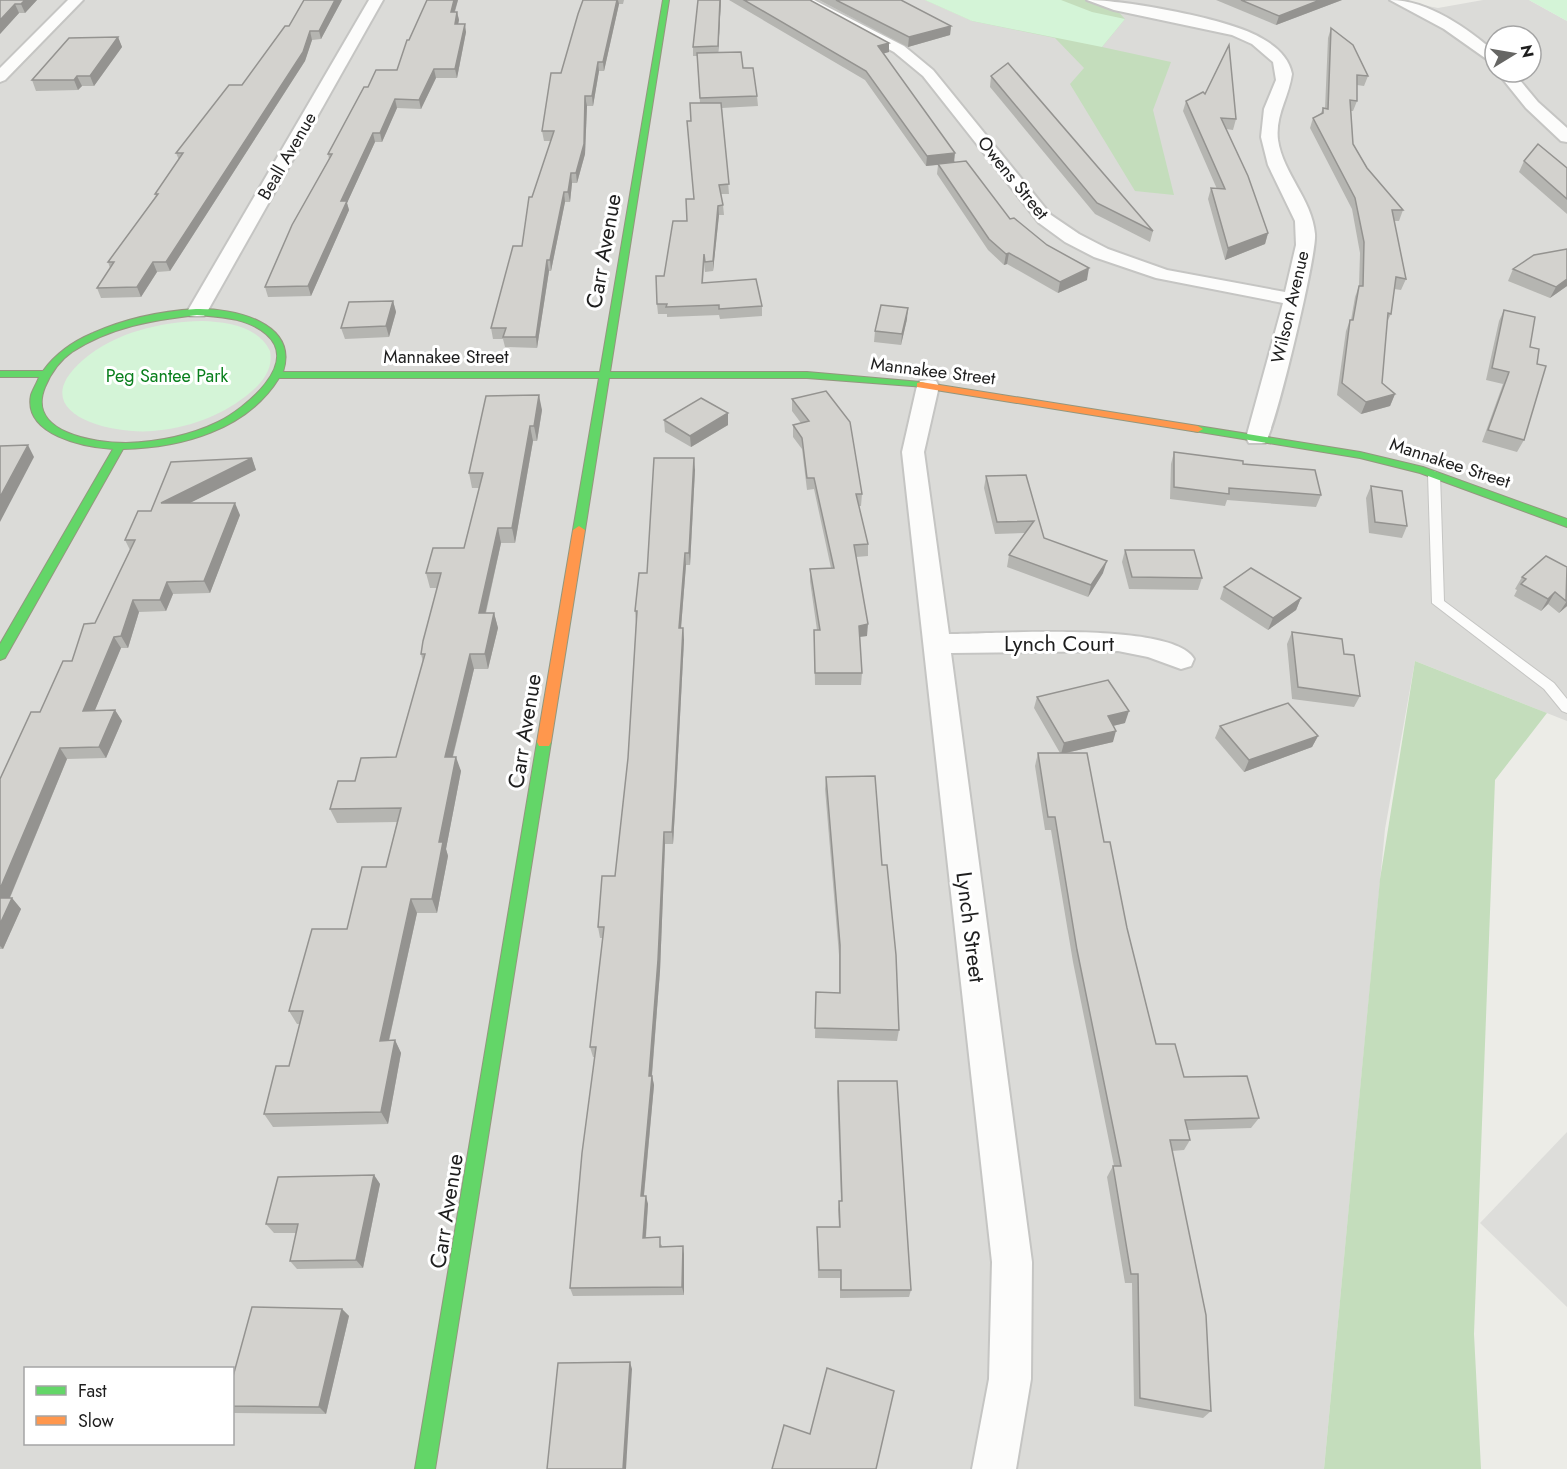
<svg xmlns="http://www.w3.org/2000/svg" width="1567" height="1469" viewBox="0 0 1567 1469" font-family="Jost,sans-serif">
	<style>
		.residential { fill: #dbdbd8; fill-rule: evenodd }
		.forest { fill: #c4ddbc }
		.park { fill: #d4f4d7 }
		.parking { fill: #ddddda }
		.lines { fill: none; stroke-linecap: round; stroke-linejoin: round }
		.lane-casing { stroke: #c5c5c3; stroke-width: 2 }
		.street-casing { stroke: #c5c5c3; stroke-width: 4 }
		.fast-casing { stroke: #93977e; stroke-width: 2 }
		.slow-casing { stroke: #93977e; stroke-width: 2 }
		.lane { fill: #fcfcfb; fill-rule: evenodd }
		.street { fill: #fcfcfb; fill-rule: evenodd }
		.fast { fill: #63d668; fill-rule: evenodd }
		.slow { fill: #ff974d; fill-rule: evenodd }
		.wall { fill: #b5b5b1 }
		.shaded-wall { fill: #949390 }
		.building { fill: #d3d2ce; stroke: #949390; stroke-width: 1.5 }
		.labels { text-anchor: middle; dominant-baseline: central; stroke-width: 6; stroke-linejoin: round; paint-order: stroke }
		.far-street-label { font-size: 18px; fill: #1e1e1e; stroke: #fff }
		.far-park-label { font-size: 18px; fill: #097f1d; stroke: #fff }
		.street-label { font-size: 22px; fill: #1e1e1e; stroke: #fff }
	</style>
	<rect width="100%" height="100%" fill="#ecece7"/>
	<path class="residential" d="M0 0H925L972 21 1114 7 1094 0H1397L1438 8 1483 0H1529L1567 21V721L1415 661 1385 829 1324 1469H0ZM1495 36H1531V72H1495ZM26 1368H232V1444H26Z"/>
	<g class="forest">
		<path d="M925 0H1094L1114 7 1125 19 1102 47 1171 62 1153 110 1174 195 1135 191 1070 84 1084 68 1055 38 972 21Z"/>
		<path d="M1415 661 1547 713 1495 780 1474 1334 1481 1469H1324L1380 879Z"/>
	</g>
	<g class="park">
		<path d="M925 0H1061L1092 12 1125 19 1102 47 972 21Z"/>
		<path d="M1529 0H1567V21Z"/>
		<path d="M202 321C227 322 258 326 270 351 274 371 260 385 246 396 219 417 187 428 153 431 111 435 22 413 83 360 116 332 160 322 202 321Z"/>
	</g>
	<path class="parking" d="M1567 1132V1307L1480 1223Z"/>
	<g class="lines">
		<defs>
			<path id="lane" d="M1434 471 1440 474 1444 601 1554 683 1567 699V713L1562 711 1544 689 1432 603 1428 474Z"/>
			<g id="street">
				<path d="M68 0H83L5 80 0 82V68Z"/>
				<path d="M369 0H383L207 312 204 316H190L187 312Z"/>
				<path d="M796 0H814L904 46 933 70 1051 215 1079 234 1108 249 1167 270 1285 292 1296 245 1295 221 1268 165 1261 137 1264 109 1276 80 1273 62 1252 44 1232 35 1114 10 1087 0C1125 0 1232 19 1263 39 1277 47 1289 58 1292 74 1289 97 1275 115 1278 140 1283 174 1312 199 1315 234 1317 254 1276 427 1265 443H1249L1246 438 1283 303 1156 278 1094 257 1065 242 1039 223 923 76 894 52Z"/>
				<path d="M1390 0C1428 0 1467 28 1495 52V65L1444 29Z"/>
				<path d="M1497 72H1513L1538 102 1567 128V142L1561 141 1526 108Z"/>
				<path d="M928 380 936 381 939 386 924 452 949 634C993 634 1173 621 1194 659L1191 666 1181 669 1148 657 1118 651 951 653 1032 1262 1031 1379 1016 1469H972L989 1379 992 1262 902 452 917 386 920 381Z"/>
			</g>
			<g id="fast">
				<path d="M663 0H669L610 372H807L921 382 925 383V387L807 378H609L585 530 579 534 573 530 599 378H279C247 430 181 448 123 449L5 658 0 660V644L113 449C84 447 23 435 31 395 33 389 37 383 39 377H0V371H43C56 353 74 341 93 333 124 319 162 311 196 309 233 308 299 322 283 372H600ZM197 315C220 317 248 318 266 334 301 364 244 409 218 422 189 436 157 442 126 443 95 443 26 433 45 387 51 373 59 361 72 352 110 327 153 320 197 315Z"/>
				<path d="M1198 426 1360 452 1423 467 1567 519V527L1420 473 1360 458 1194 431 1193 429Z"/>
				<path d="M544 737 549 738 551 742 435 1469H415L537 742 539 738Z"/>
			</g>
			<g id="slow">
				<path d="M921 382 1198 426 1203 429 1198 432 917 387V383Z"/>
				<path d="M579 526 585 530 551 742 549 746H539L537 742 573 530Z"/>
			</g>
		</defs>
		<use href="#lane" class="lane-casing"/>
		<use href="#street" class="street-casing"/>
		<use href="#fast" class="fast-casing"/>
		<use href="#slow" class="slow-casing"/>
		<use href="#lane" class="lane"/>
		<use href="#street" class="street"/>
		<use href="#fast" class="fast"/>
		<use href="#slow" class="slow"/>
	</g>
	<g class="wall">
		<path d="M0 0H37L25 13H19L0 34Z"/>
		<path d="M342 0 321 39 312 40 305 61 170 271 157 272 141 297 101 298 97 288 110 268 108 262 156 196 155 194 179 160 176 153 242 85 289 26Z"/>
		<path d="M427 0H458L455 12H457L459 20 458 24 466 32 457 78H436L421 109 397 108 382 142H375L347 203 349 210 311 296 268 297 265 287 329 159 328 154 368 87 397 70Z"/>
		<path d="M583 0H624L623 4H619L604 71H599L593 106H587L585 154 577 183H572L570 202H565L551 271H549L537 348 505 347 503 339H493L491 328 522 246 532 197 551 141H544L542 131 561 73Z"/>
		<path d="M698 0H721L718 53 743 68 757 96 758 106 722 108 729 194H721L723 205 724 215H719L713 271 705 272 704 264 703 283 762 306V316L720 319 719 315 667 317V314H658L657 304 664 276 687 221 694 199 691 121 700 103 697 56H693V47Z"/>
		<path d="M729 0H810L889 52 884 53 955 162 1010 219 1087 280 1058 293 1007 264 1004 265 988 250 937 174 938 165 926 166 865 80Z"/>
		<path d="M819 0H901L951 26 950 35 908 47Z"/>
		<path d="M1216 0H1342L1276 25Z"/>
		<path d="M1331 28 1368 76 1364 86 1357 85V101L1353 111H1351L1353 144 1367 168 1403 210 1399 221H1394L1406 279 1401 290 1394 289 1391 314 1387 322 1382 383 1395 394 1390 406 1361 414 1337 395 1346 331 1350 320H1351L1355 297 1359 286 1360 253 1352 209 1310 128 1313 118 1321 113 1323 108 1325 109 1328 38Z"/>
		<path d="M118 37 122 47 94 86H82L78 90 36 91 32 80Z"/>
		<path d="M991 76 1153 231 1150 242 1095 214 990 87Z"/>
		<path d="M1205 94 1236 119 1233 130 1226 129 1268 233 1265 244 1225 260 1208 199 1211 188 1217 189 1183 111 1186 101Z"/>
		<path d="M1524 161 1567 168V214L1519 172Z"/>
		<path d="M1567 249V286L1550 298 1508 281 1513 269Z"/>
		<path d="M393 301 396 312 389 337 345 339 341 328Z"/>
		<path d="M1504 310 1530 347 1537 364 1524 440 1517 452 1482 442 1503 384 1486 380 1499 321Z"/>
		<path d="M907 319 901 345 874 342 875 331Z"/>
		<path d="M792 399 862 494 861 506H859L868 544V556L856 557 867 636 859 637 862 673 861 685H815L814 630H817L810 581V569L831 568 814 489 807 490 802 449 793 437V425L801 423 792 411Z"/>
		<path d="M542 410 537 441H533L515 543H501L486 613H494L498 628 488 669H474L453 757 461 771 446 849 448 856 437 913H417L389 1041 395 1040 401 1053 388 1124 273 1127 264 1114 289 1066 300 1024H297L289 1011 347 929 386 867 397 822 337 823 330 809 355 781 396 757 423 662 421 654 437 588H430L426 573 464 548 479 488H472L469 473Z"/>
		<path d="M728 413V425L691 447 665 432 664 420Z"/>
		<path d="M1174 452 1321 495 1316 507 1227 500 1225 506 1170 499 1171 464Z"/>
		<path d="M252 458 256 470 189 503 240 515 210 593 173 594 166 611 139 612 128 648H121L95 710H115L122 721 106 758 67 759 10 898H12L21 909 3 949H0V779L40 712 95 623 130 550 125 540 151 511Z"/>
		<path d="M695 470 690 565H686L681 628H683L684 640 676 794 673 844H665L660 971 652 1076 654 1085 644 1196 648 1204 646 1238 662 1245V1247L684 1254V1295L573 1296 570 1288 595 1057H593L590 1047 603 938H600L598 927 615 876 628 758 636 623 635 611 647 573Z"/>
		<path d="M1026 475 1044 538 1103 573 1088 597 1007 567 1009 555 1025 533 995 534 984 488 986 476Z"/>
		<path d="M1371 486 1407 526 1402 538 1369 533 1366 498Z"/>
		<path d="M1125 550 1202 578 1198 590 1129 589 1122 562Z"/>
		<path d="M1567 567V606L1559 613 1548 604 1541 611 1514 596 1517 590 1515 589 1522 577Z"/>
		<path d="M1224 587 1301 598 1296 610 1268 630 1220 599Z"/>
		<path d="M1292 632 1344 654 1360 696 1354 707 1292 699 1287 644Z"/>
		<path d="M1037 697 1125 723 1113 726V742L1066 753 1104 842 1127 928 1156 1044 1184 1077 1259 1118 1251 1128 1188 1130 1190 1140 1184 1150 1172 1151 1211 1411 1203 1418 1134 1406 1132 1283H1125L1107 1177 1113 1166H1114L1073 962 1051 830H1045L1035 766 1038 753H1060L1034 708Z"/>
		<path d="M1220 726 1318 736 1312 747 1244 772 1215 738Z"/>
		<path d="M826 777 882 865 899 1030 897 1041 815 1038 816 992 839 993V955L825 789Z"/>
		<path d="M838 1081 911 1290 909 1297 840 1298V1278H818L817 1227H839L838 1210 839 1201H841L837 1091Z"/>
		<path d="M374 1175 380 1184 363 1268 297 1269 290 1261 296 1233H274L266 1224Z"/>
		<path d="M342 1309 349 1316 326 1414 234 1413 232 1411V1380Z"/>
	</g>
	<g class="shaded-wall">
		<path d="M25 0H37L25 13 21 4Z"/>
		<path d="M335 0H342L321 39 319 31Z"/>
		<path d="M454 0H458L452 20 451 12Z"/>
		<path d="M617 0H618L619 4 604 71 603 62Z"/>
		<path d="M720 0H721L718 56V46Z"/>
		<path d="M1320 0H1342L1276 25 1279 16Z"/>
		<path d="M15 4 19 13 0 34V20Z"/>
		<path d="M457 12 459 20 456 33 455 24Z"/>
		<path d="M465 24 466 32 457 78 455 69Z"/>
		<path d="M951 26 950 35 908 47 909 37Z"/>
		<path d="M310 31 312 40 305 61 170 271 166 262Z"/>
		<path d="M118 37 122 47 94 86 90 76Z"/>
		<path d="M889 43V52L878 55V46Z"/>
		<path d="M598 62 599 71 593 106 592 96Z"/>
		<path d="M434 69 436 78 421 109 419 100Z"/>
		<path d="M77 76 82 86 78 90 74 80Z"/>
		<path d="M585 96 587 106 585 154 577 183 576 173Z"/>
		<path d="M395 99 397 108 382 142 380 133Z"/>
		<path d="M373 133 375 142 347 203 349 210 311 296 308 286 341 201Z"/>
		<path d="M955 153 954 163 926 166 927 156Z"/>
		<path d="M571 173 572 183 570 202 568 192Z"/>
		<path d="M564 192 565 202 551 271 550 260Z"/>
		<path d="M718 206 719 215 713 271V261Z"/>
		<path d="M1268 233 1265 244 1225 260 1228 248Z"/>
		<path d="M1009 253 1007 264 1004 265 1006 254Z"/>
		<path d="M547 260 549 271 537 348 536 337Z"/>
		<path d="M153 262 157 272 141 297 137 287Z"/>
		<path d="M1089 268 1087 280 1058 293 1060 282Z"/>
		<path d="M1567 279V286L1550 298 1556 287Z"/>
		<path d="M393 301 396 312 389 337 386 326Z"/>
		<path d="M908 308 907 319 901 345 902 334Z"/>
		<path d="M1395 394 1390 406 1361 414 1366 402Z"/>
		<path d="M539 395 542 410 537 441 534 426Z"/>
		<path d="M728 413V425L691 447 690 436Z"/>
		<path d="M530 426 533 441 515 543 512 528Z"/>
		<path d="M28 445 34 457 0 522V497Z"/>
		<path d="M252 458 256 470 166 515 161 503Z"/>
		<path d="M694 458 695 470 690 565 689 553Z"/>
		<path d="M235 503 240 515 210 593 204 581Z"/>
		<path d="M498 528 501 543 482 628 479 613Z"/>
		<path d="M685 553 686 565 680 640 679 628Z"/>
		<path d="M1107 561 1103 573 1088 597 1091 585Z"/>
		<path d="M167 582 173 594 166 611 160 600Z"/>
		<path d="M1555 592 1548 604 1541 611 1548 599Z"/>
		<path d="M1301 598 1296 610 1268 630 1273 618Z"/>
		<path d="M133 600 139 612 128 648 121 636Z"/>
		<path d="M1567 601V606L1559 613Z"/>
		<path d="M494 613 498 628 488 669 485 654Z"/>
		<path d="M868 624 867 636 858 637 859 626Z"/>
		<path d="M683 628 684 640 676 794 673 844 672 832Z"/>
		<path d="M114 637 121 648 90 722 83 711Z"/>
		<path d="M470 654 474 669 449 771 445 757Z"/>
		<path d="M115 710 122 721 106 758 99 747Z"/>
		<path d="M1129 711 1125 723 1104 728 1108 716Z"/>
		<path d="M1116 731 1113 742 1061 754 1064 743Z"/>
		<path d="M1318 736 1312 747 1244 772 1249 760Z"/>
		<path d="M60 748 67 759 5 909 0 903V889Z"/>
		<path d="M456 757 461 771 446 849 448 856 437 913 432 899 439 842Z"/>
		<path d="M664 832 665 844 660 971 651 1085 649 1076Z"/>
		<path d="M12 898 21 909 3 949 0 946V924Z"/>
		<path d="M411 899 417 913 386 1053 380 1041Z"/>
		<path d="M395 1040 401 1053 388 1124 381 1112Z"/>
		<path d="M652 1076 654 1085 643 1204 641 1196Z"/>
		<path d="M374 1175 380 1184 363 1268 356 1260Z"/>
		<path d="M646 1196 648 1204 645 1246 643 1238Z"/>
		<path d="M683 1246 684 1254V1295L682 1287Z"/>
		<path d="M342 1309 349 1316 326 1414 319 1407Z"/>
		<path d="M630 1362 632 1369 626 1469H623Z"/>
	</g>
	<g class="building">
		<path d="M0 0H25L21 4H15L0 20Z"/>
		<path d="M304 0H335L319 31H310L303 52 166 262H153L137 287 97 288 114 262H108L158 194H155L183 153H176L229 85H242L285 26H289Z"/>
		<path d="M427 0H454L451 12H457L455 24H465L455 69H434L419 100 395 99 380 133H373L341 201H347L308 286 265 287 292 225 332 154H328L364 87H368L376 70H397L407 40H409Z"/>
		<path d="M583 0H617L603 62H598L592 96H585L584 144 576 173H571L568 192H564L550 260H547L536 337H503L506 328H491L513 246H522L529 197H532L554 131H542L551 73H561L578 14Z"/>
		<path d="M698 0H720L718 46 693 47Z"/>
		<path d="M744 0H810L889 43 878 46 955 153 927 156 866 71Z"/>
		<path d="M836 0H901L951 26 909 37Z"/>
		<path d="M1241 0H1320L1279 16Z"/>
		<path d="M1331 28 1353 45 1368 76 1357 75V101L1350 100 1353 144 1367 168 1403 210H1392L1406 279 1396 277 1391 314 1388 313 1382 383 1395 394 1366 402 1342 383 1350 320H1353L1359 286H1363L1364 242 1355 198 1313 118 1323 113V108L1328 109Z"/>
		<path d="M118 37 90 76H77L74 80H32L69 38Z"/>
		<path d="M1229 45 1236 119 1221 118 1248 176 1268 233 1228 248 1211 188 1225 189 1186 101 1203 92 1205 94Z"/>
		<path d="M741 52 743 68H753L757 96 700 98 697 53Z"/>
		<path d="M1008 63 1153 231 1097 203 991 76Z"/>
		<path d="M690 103H721L729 184 719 185 723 205 718 206 713 261 705 262 704 254 702 283 756 279 762 306 719 309V305L666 307 667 304H657L656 276H664L673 221H687L686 199H694L687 121H691Z"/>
		<path d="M1538 144 1567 168V199L1524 161Z"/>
		<path d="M966 161 1010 219 1014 218 1047 245 1089 268 1060 282 1009 253 1006 254 989 239 938 164Z"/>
		<path d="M1567 249V279L1556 287 1513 269 1534 255Z"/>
		<path d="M393 301 386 326 341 328 349 302Z"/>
		<path d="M881 305 908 308 902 334 875 331Z"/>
		<path d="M1504 310 1535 317 1530 347 1539 349 1537 364 1546 366 1524 440 1488 430 1509 372 1492 368Z"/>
		<path d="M826 391 850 422 862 494H856L868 544 854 545 868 624 859 626 862 673H815L814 630H820L810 569 834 568 814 478H807L802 438 793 425 809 421 792 399Z"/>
		<path d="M539 395 534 426H530L512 528H498L479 613H494L485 654H470L445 757H456L439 842H443L432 899H411L380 1041 395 1040 381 1112 264 1114 276 1066H289L303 1011H289L312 929H347L362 867H386L401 808 330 809 338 781H355L361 758 396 757 425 654H421L423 641 441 573H426L433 548H464L483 473H469L486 396Z"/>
		<path d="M701 398 728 413 690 436 664 420Z"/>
		<path d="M28 445 0 497V446Z"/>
		<path d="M1174 452 1243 461V464L1315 470 1321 495 1229 488V494L1174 487Z"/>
		<path d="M252 458 161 503H235L204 581 167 582 160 600H133L121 636 114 637 83 711 115 710 99 747 60 748 0 889V779L31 712H40L63 661H72L84 624 95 623 135 540H125L138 511H151L171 462Z"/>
		<path d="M654 458H694L689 553H685L679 628H683L675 783 672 832H664L658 960 649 1076H652L641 1196H646L643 1238 660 1237V1247L683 1246 682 1287 570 1288 582 1153 596 1047H590L604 927H598L602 876H615L628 758 637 611H635L639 573H647Z"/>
		<path d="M1026 475 1044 538 1107 561 1091 585 1009 555 1034 521 997 522 986 476Z"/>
		<path d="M1371 486 1402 491 1407 526 1375 522Z"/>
		<path d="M1125 550H1194L1202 578 1132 577Z"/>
		<path d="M1546 556 1567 567 1566 601 1555 592 1548 599 1521 584 1526 579 1522 577Z"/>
		<path d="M1251 568 1301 598 1273 618 1224 587Z"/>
		<path d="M1292 632 1342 639 1344 654 1354 655 1360 696 1298 687Z"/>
		<path d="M1108 680 1129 711 1108 716 1116 731 1064 743 1037 697Z"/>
		<path d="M1288 703 1318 736 1249 760 1220 726Z"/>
		<path d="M1038 753H1087L1104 842H1110L1127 928 1156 1044H1175L1184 1077 1247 1076 1259 1118 1185 1120 1190 1140H1170L1206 1315 1211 1411 1140 1398 1138 1274H1131L1113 1166H1121L1077 950 1055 817H1048Z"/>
		<path d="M875 776 882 865H887L896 955 899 1030 815 1028 816 992 840 993V945L826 777Z"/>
		<path d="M0 898H12L0 924Z"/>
		<path d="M838 1081H897L911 1290H841V1270H819L817 1227H840L839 1201H842Z"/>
		<path d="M374 1175 356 1260 290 1261 298 1224H266L278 1177Z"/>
		<path d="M252 1307 342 1309 319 1407 232 1406V1380Z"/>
		<path d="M630 1362 623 1469H547L558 1363Z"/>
		<path d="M827 1368 894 1391 876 1469H772L784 1425 810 1434Z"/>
	</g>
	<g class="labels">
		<g class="far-street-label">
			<text transform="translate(287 156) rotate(-60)">Beall Avenue</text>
			<text transform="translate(1013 178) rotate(51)">Owens Street</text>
			<text transform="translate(1290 307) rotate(-77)">Wilson Avenue</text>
			<text x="446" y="357">Mannakee Street</text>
			<text transform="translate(933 371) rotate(7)">Mannakee Street</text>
			<text transform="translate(1450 463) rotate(18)">Mannakee Street</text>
		</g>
		<g class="far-park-label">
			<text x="167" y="376">Peg Santee Park</text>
		</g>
		<g class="street-label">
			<text transform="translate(603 251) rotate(-80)">Carr Avenue</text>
			<text x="1059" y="643">Lynch Court</text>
			<text transform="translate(524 731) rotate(-81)">Carr Avenue</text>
			<text transform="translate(971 927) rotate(83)">Lynch Street</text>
			<text transform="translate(446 1211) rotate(-81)">Carr Avenue</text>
		</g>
	</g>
	<rect x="24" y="1367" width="210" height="78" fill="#ffffff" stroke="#a5a5a5" stroke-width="1.5"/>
	<rect x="36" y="1386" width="30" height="9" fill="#63d668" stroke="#a5a5a5" stroke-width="1.5"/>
	<text x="78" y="1397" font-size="18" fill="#1e1e1e">Fast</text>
	<rect x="36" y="1416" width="30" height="9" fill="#ff974d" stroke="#a5a5a5" stroke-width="1.5"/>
	<text x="78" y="1427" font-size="18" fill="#1e1e1e">Slow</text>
	<g transform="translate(1513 54) rotate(79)"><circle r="28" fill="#ffffff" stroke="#a5a5a5" stroke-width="1.5"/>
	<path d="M0-4.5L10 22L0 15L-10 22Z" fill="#666664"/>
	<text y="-9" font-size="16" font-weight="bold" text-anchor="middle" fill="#1e1e1e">N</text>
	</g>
</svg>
